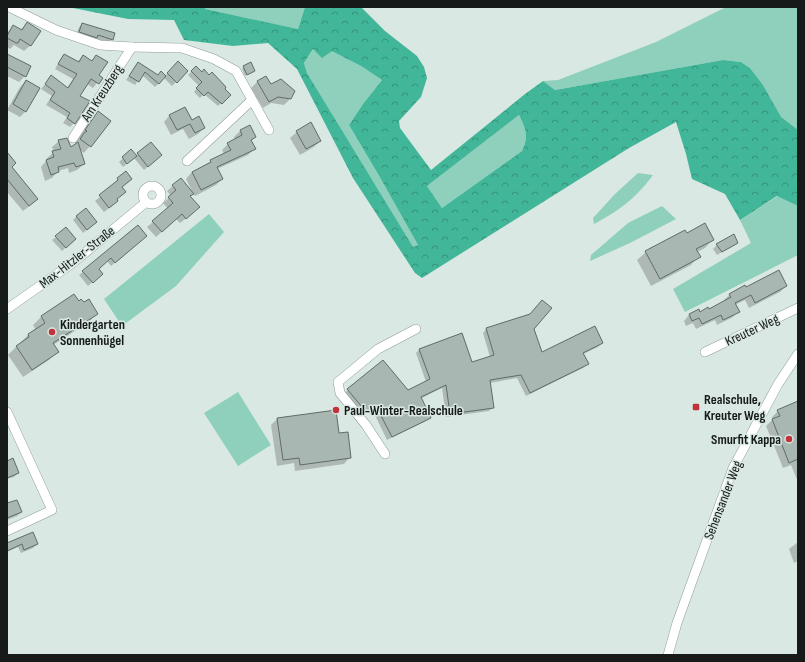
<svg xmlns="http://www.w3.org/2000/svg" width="805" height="662" viewBox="0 0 805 662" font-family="'Sofia Sans Condensed',sans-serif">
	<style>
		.green { fill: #8fd0bc }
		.forest { fill: url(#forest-crowns); fill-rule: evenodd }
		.shadow { fill: #0003 }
		.building { fill: #a9b7b2; stroke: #5f6c67 }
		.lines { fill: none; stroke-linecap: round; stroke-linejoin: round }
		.minor-casing { stroke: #8f9c98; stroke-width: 10 }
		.minor { stroke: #fff; stroke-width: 9 }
		.poi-dot { fill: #c1323a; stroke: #dae8e3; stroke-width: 1.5 }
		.labels { text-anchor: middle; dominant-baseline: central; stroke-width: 3; stroke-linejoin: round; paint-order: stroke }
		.street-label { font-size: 14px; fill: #161b19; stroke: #dae8e3 }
		.poi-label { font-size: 14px; font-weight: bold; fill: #161b19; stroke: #dae8e3; text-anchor: start }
	</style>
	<defs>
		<pattern id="forest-crowns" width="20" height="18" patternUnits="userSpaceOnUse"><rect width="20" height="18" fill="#42b698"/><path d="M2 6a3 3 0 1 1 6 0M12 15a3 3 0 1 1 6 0" fill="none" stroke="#36937b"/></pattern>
	</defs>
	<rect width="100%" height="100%" fill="#dae8e3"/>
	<g class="green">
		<path d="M205 7H305L298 29 204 9Z"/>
		<path d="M726 7H798V130L781 118 763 85 750 68 741 62 723 60 555 90 543 81 558 80 656 42Z"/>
		<path d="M314 48 332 50 361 66 382 80 363 104 349 125 378 174 418 245 413 248 307 73 304 63Z"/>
		<path d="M519 115C526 128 529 136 522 151L442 208 427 186Z"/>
		<path d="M638 173 653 175C636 198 619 211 594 224L593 218 615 194Z"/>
		<path d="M778 196 798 206V255L685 312 673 289 751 243 740 220Z"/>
		<path d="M662 206 676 219 630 243 590 261 591 255 628 223Z"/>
		<path d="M209 214 224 232 176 286 122 326 104 299Z"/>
		<path d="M238 392 271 445 238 466 204 413Z"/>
	</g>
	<path class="forest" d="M68 7H205V9L298 29 305 7H361L385 31 417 56 424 67 427 78 421 97 399 121 400 128 431 170 525 94 543 81 555 90 723 60 741 62 750 68 763 85 781 117 798 130V206L777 196 740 220 725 194 692 179 686 154 676 122 629 148 422 278 415 273 353 178 297 69 268 43 233 46 184 40 174 20 128 19ZM313 49 322 58 332 51 361 66 382 80 363 104 349 125 378 174 418 245 413 247 307 73 304 63ZM519 115C526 129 529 136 522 151L442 208 427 186Z"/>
	<g class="shadow">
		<path d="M27 24 31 45 24 51 14 45 10 49 7 47V33L13 26 20 30Z"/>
		<path d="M83 24 112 39 108 43 76 35 79 27Z"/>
		<path d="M7 55 25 76 19 82 7 76Z"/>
		<path d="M64 55 77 62 83 56 91 61 96 56 98 76 101 78 93 88 87 84 79 96 74 123 70 127 63 123 67 117 46 105 52 96 41 89 51 77 67 88 73 79 55 69 60 60Z"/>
		<path d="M138 63 158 76H165L178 63 187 71 172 86 164 78 155 87 142 75 135 85 126 80Z"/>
		<path d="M196 67 202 73 224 89 230 95 218 106 204 94 200 98 194 92 199 86 188 75Z"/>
		<path d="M244 67 252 72 245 76 242 69Z"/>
		<path d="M265 77 270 85 290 99 284 105 271 103 263 108 251 88 257 82Z"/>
		<path d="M26 81V111L20 117 7 110 20 87Z"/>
		<path d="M98 112 90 146 84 153 79 149 84 164 77 170 69 173 68 168 58 171 52 178 45 181 41 167 47 160V158L54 152 52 147 59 141 70 148 74 145 92 118Z"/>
		<path d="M170 115 191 122 204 128 198 134 189 139 183 129 171 135 164 122Z"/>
		<path d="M240 131 255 137 251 141 255 148 248 155 217 169 222 179 216 185 195 196 193 193 190 197 193 213 180 223 176 219 156 237 147 227 168 209 163 203 171 196 167 191 181 179 193 193 186 179 192 172 224 154 222 150 228 144 236 140 234 137Z"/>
		<path d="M297 132 320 141 314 147 300 155 290 138Z"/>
		<path d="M131 151 136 156 138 154 157 159 144 170 134 158 123 167 119 162Z"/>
		<path d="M7 154 10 167 31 205 23 211 7 192Z"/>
		<path d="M118 179 121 187 116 200 112 206 104 212 95 201 114 185 113 184Z"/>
		<path d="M77 216 92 226 83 233 73 220Z"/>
		<path d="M686 234 713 239 705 248 697 252 699 256 691 265 651 286 637 260 646 252Z"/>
		<path d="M56 237 75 239 62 251 52 240Z"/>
		<path d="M142 239 111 266 107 261 98 269V277L88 286 79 275 83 272Z"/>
		<path d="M737 243 733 246 717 255 713 249 717 245Z"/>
		<path d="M786 286 780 292 749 308 745 300 735 305 738 311 733 317 717 325 715 320 696 329 693 323 686 326 684 321 689 315 699 310 700 313 709 310 725 302 724 300 730 294 746 288Z"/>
		<path d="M74 296 78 302 97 313 89 322 53 345 57 352 49 360 23 377 8 355 28 335 36 330 33 325 41 317Z"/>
		<path d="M486 329H533L541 353 602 343 598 347 583 354 587 364 583 368 526 396 517 378 490 383 493 407 489 411 446 417 442 388 420 399 430 417 426 421 387 440 372 409 362 416 344 394 348 390 407 391 426 382 416 353 420 349 472 363 490 357 483 333Z"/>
		<path d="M798 402V482L791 465 783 468 766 426 773 419 772 417 778 411Z"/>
		<path d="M277 419 338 434 350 457 344 464 295 471 294 463 277 466 271 425Z"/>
		<path d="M7 462 18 473 14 477 7 479Z"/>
		<path d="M7 504 21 512 17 516 7 520Z"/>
		<path d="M32 533 37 544 33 548 21 553 18 547 7 552V543Z"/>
		<path d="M798 542V561L794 563 789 549Z"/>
	</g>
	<g class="building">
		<path d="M27 22 41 31 31 46 20 39 18 43H16L7 38V36L13 25 22 30Z"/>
		<path d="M82 23 115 33 113 40 98 35 97 38 79 32Z"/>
		<path d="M7 54 31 66 26 77 7 67Z"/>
		<path d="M64 54 79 62 83 55 92 61 96 55 108 62 99 75 103 78 99 84 91 79 80 96 90 101 75 124 67 118 70 113 50 100 55 92 45 84 51 75 68 88 77 74 58 64Z"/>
		<path d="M178 61 188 71 177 83 167 73Z"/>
		<path d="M138 62 158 75 161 71 166 76 159 84 145 72 139 82 129 76Z"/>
		<path d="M251 62 255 71 247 75 243 66Z"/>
		<path d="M196 66 202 72 204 69 209 75 212 72 226 87 225 89 231 95 222 104 208 92 204 96 196 88 202 82 191 71Z"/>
		<path d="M266 76 271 84 281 79 295 91 291 99 278 97 269 102 257 81Z"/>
		<path d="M26 80 40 88 26 112 13 104Z"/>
		<path d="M185 107 192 120 199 116 205 128 195 133 190 124 177 130 169 115Z"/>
		<path d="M98 111 111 121 91 147 80 139 84 133 87 131 85 130Z"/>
		<path d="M311 122 321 141 306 149 296 131Z"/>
		<path d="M250 125 256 137 251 140 256 149 217 167 223 179 201 190 192 172 211 162 210 160 231 150 227 143 242 135 240 130Z"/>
		<path d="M67 138 71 147 78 142 85 164 76 167 74 163 58 167 59 172 51 175 46 160 54 157 52 151 61 149 58 140Z"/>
		<path d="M151 142 162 155 148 167 137 153Z"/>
		<path d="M131 149 137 156 127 164 122 157Z"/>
		<path d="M7 152 16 163 12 167 38 199 29 206 7 179Z"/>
		<path d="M126 171 132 179 122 187 126 192 117 199 118 201 109 208 99 195 118 180 117 178Z"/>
		<path d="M181 178 194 194 190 196 200 207 186 219 182 214 162 232 152 221 173 203 168 197 176 190 172 185Z"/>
		<path d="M86 208 97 222 87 230 76 216Z"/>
		<path d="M705 223 714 240 696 249 701 257 660 279 645 251 685 230 687 233Z"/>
		<path d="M138 225 147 236 115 263 111 258 99 269 103 274 93 283 82 271Z"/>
		<path d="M66 227 76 239 66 248 55 236Z"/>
		<path d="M734 234 738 243 722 252 716 244Z"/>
		<path d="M779 270 787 286 755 303 751 295 735 303 740 312 723 320 721 315 702 324 699 318 692 321 689 314 699 309 700 312 708 307 709 309 731 297 729 294 745 285 746 287Z"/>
		<path d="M74 294 79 301 81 299 84 302 89 299 98 314 53 343 59 352 32 370 16 346 29 337 28 334 45 323 41 316Z"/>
		<path d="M542 300 552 308 534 329 542 352 595 326 603 343 583 353 589 364 530 393 521 375 490 380 494 408 450 414 446 385 421 397 431 418 392 437 376 406 367 413 347 389 383 360 408 390 430 379 419 349 462 333 472 362 494 355 486 328 530 314Z"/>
		<path d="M798 401V459L789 463 772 419 780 416 777 410Z"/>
		<path d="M336 410 339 433 348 432 351 458 300 465 299 458 283 460 277 418Z"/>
		<path d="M13 458 19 473 7 478V461Z"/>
		<path d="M17 500 22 512 7 518V503Z"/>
		<path d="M33 532 38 544 24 550 22 544 7 551V543Z"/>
	</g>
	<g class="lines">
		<defs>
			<g id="minor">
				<path d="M9 7 56 30 100 45 132 47 182 48 214 59 236 71 269 130"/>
				<path d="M73 138 132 47"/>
				<path d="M187 161 252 100"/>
				<circle cx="152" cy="195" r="9"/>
				<path d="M7 309 74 262 145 203"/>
				<path d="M705 352 798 308"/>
				<path d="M7 412 52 510 7 531"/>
				<path d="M385 454 366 425 340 393 338 382 378 349 416 329"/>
				<path d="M668 655 677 623 733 468 778 384 798 354"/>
			</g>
		</defs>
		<use href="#minor" class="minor-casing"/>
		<use href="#minor" class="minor"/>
	</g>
	<g class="poi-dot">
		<circle cx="52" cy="332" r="4"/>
		<rect x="692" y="403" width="8" height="8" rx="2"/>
		<circle cx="336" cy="410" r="4"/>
		<circle cx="789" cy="439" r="4"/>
	</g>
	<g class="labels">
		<g class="street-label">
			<text transform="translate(102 93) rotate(-57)">Am Kreuzberg</text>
			<text transform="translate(77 257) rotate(-38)">Max-Hitzler-Straße</text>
			<text transform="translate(752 330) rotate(-25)">Kreuter Weg</text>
			<text transform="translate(723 500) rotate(-69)">Sehensander Weg</text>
		</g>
		<g class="poi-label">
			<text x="60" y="324">Kindergarten<tspan x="60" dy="16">Sonnenhügel</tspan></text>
			<text x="704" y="399">Realschule,<tspan x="704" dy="16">Kreuter Weg</tspan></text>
			<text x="344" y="410">Paul-Winter-Realschule</text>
			<text x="781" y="439" text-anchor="end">Smurfit Kappa</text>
		</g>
	</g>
	<rect width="805" height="662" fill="none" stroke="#161b19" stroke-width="16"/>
</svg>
